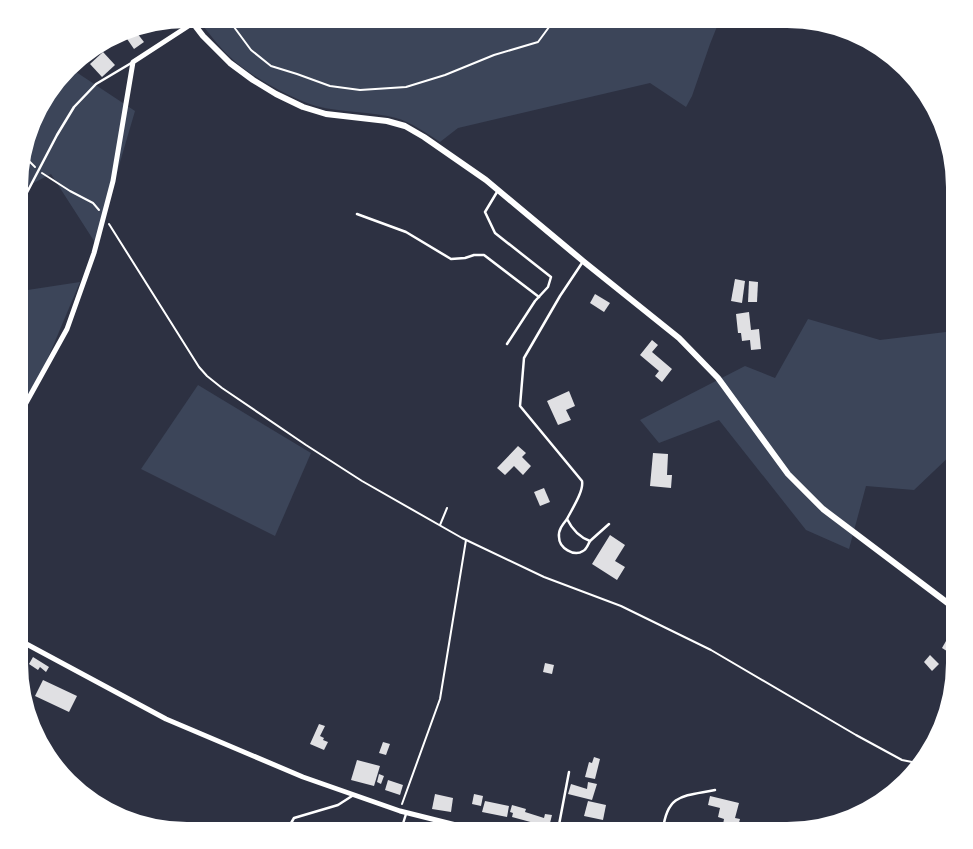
<svg xmlns="http://www.w3.org/2000/svg" width="973" height="849" viewBox="0 0 973 849" font-family="'Public Sans',sans-serif">
	<style>
		.green { fill: #3c4559 }
		.building { fill: #e0e0e3 }
		.lines { fill: none; stroke-linecap: round; stroke-linejoin: round }
		.path { stroke: #fff; stroke-width: 2 }
		.service { stroke: #fff; stroke-width: 2.5 }
		.minor { stroke: #fff; stroke-width: 5 }
		.tertiary { stroke: #fff; stroke-width: 6 }
	</style>
	<rect width="100%" height="100%" fill="#2d3142"/>
	<g class="green">
		<path d="M198 19H720L710 44 692 96 686 107 650 83 458 128 440 142C426 133 411 122 396 118 370 111 342 113 316 106 291 99 249 75 230 57 218 46 208 32 198 19Z"/>
		<path d="M70 68 135 111 96 244 51 174 22 189V154L41 102Z"/>
		<path d="M80 282 34 391 21 410V291Z"/>
		<path d="M808 319 880 340 954 331V452L914 490 866 486 849 549 806 530 719 420 659 443 640 420 745 366 775 378Z"/>
		<path d="M198 385 311 453 275 536 141 469Z"/>
	</g>
	<g class="building">
		<path d="M133 28 144 42 134 49 123 33Z"/>
		<path d="M103 52 115 65 102 77 90 64Z"/>
		<path d="M735 279 745 281 742 303 731 301Z"/>
		<path d="M749 281 758 282 757 302H748Z"/>
		<path d="M595 294 610 303 604 312 590 303Z"/>
		<path d="M749 312 751 330 759 329 761 349 751 350 750 340 742 341 741 333H738L736 314Z"/>
		<path d="M652 340 658 345 652 352 672 369 662 382 655 376 659 371 640 355Z"/>
		<path d="M569 391 575 406 566 410 571 420 558 425 547 401Z"/>
		<path d="M518 446 526 453 522 457 531 466 523 475 514 466 505 475 497 468Z"/>
		<path d="M653 453 668 454 667 475H672L671 488 650 486Z"/>
		<path d="M544 488 550 502 540 506 534 492Z"/>
		<path d="M610 535 625 545 615 561 625 567 617 580 592 564Z"/>
		<path d="M954 627V645L950 653 942 648Z"/>
		<path d="M930 655 939 664 932 671 924 662Z"/>
		<path d="M33 657 49 667 46 672 40 667 38 670 29 664Z"/>
		<path d="M545 663 554 665 552 674 543 672Z"/>
		<path d="M43 680 77 696 69 712 35 696Z"/>
		<path d="M319 724 325 726 320 736 324 738 323 740 328 742 324 750 310 744Z"/>
		<path d="M383 742 390 744 386 755 379 753Z"/>
		<path d="M594 757 600 759 595 779 585 777 589 762 592 763Z"/>
		<path d="M357 760 380 766 374 786 351 780Z"/>
		<path d="M379 774 384 776 381 784 377 782Z"/>
		<path d="M388 780 403 785 400 795 385 790Z"/>
		<path d="M588 782 597 784 592 800 568 794 571 784 587 789Z"/>
		<path d="M435 794 453 798 451 812 432 809Z"/>
		<path d="M474 794 483 796 481 806 472 804Z"/>
		<path d="M710 796 739 803 735 818 740 819 737 830H722L724 819 718 817 720 808 708 805Z"/>
		<path d="M485 801 509 806 507 817 482 812Z"/>
		<path d="M588 801 606 805 603 820 584 816Z"/>
		<path d="M512 805 526 809 525 812 544 818 545 814 552 815 549 827 512 817 513 813 510 812Z"/>
		<path d="M413 822 427 826 426 830H411Z"/>
	</g>
	<g class="lines">
		<g class="path">
			<path d="M233 19 234 27 251 50 271 66 297 74 330 86 360 90 406 87 445 75 494 55 538 42 555 19"/>
			<path d="M22 154 35 167"/>
			<path d="M42 173 70 191 93 203 99 210"/>
			<path d="M109 224 199 367 207 376 222 388 306 445 362 481 462 538 544 577 621 606 711 650 856 735 902 760 917 763"/>
			<path d="M440 525 447 508"/>
			<path d="M402 804 440 699 466 540"/>
		</g>
		<g class="service">
			<path d="M497 192 485 212 495 233 551 277 548 287 535 301 507 344"/>
			<path d="M22 202 57 135 74 107 96 84 133 62"/>
			<path d="M357 214 406 232 451 259 465 258 474 255H484L539 297"/>
			<path d="M582 263 560 296 524 358 520 406 582 481C584 491 572 509 567 519 572 529 579 537 590 541L609 524"/>
			<path d="M567 519C563 524 558 530 559 537 559 548 574 557 583 551 587 549 588 544 590 541"/>
			<path d="M287 830 294 818 338 805 352 796"/>
			<path d="M401 830 406 814"/>
			<path d="M558 830 569 772"/>
			<path d="M663 830C667 793 685 796 715 790"/>
			<path d="M689 830 709 824"/>
		</g>
		<g class="minor">
			<path d="M21 412 67 329 94 253 113 181 133 62 193 23"/>
			<path d="M19 640 166 719 303 777 400 811 476 830"/>
		</g>
		<path class="tertiary" d="M190 19 203 36 230 63 253 80 276 94 303 107 326 114 387 121 405 126 424 137 486 180 583 261 679 338 718 378 788 474 823 509 949 604 954 606"/>
	</g>
	<path d="M0 0H973V849H0ZM187 28H787A159 159 0 0 1 946 187V663A159 159 0 0 1 787 822H187A159 159 0 0 1 28 663V187A159 159 0 0 1 187 28Z" fill="#fff" fill-rule="evenodd"/>
</svg>
